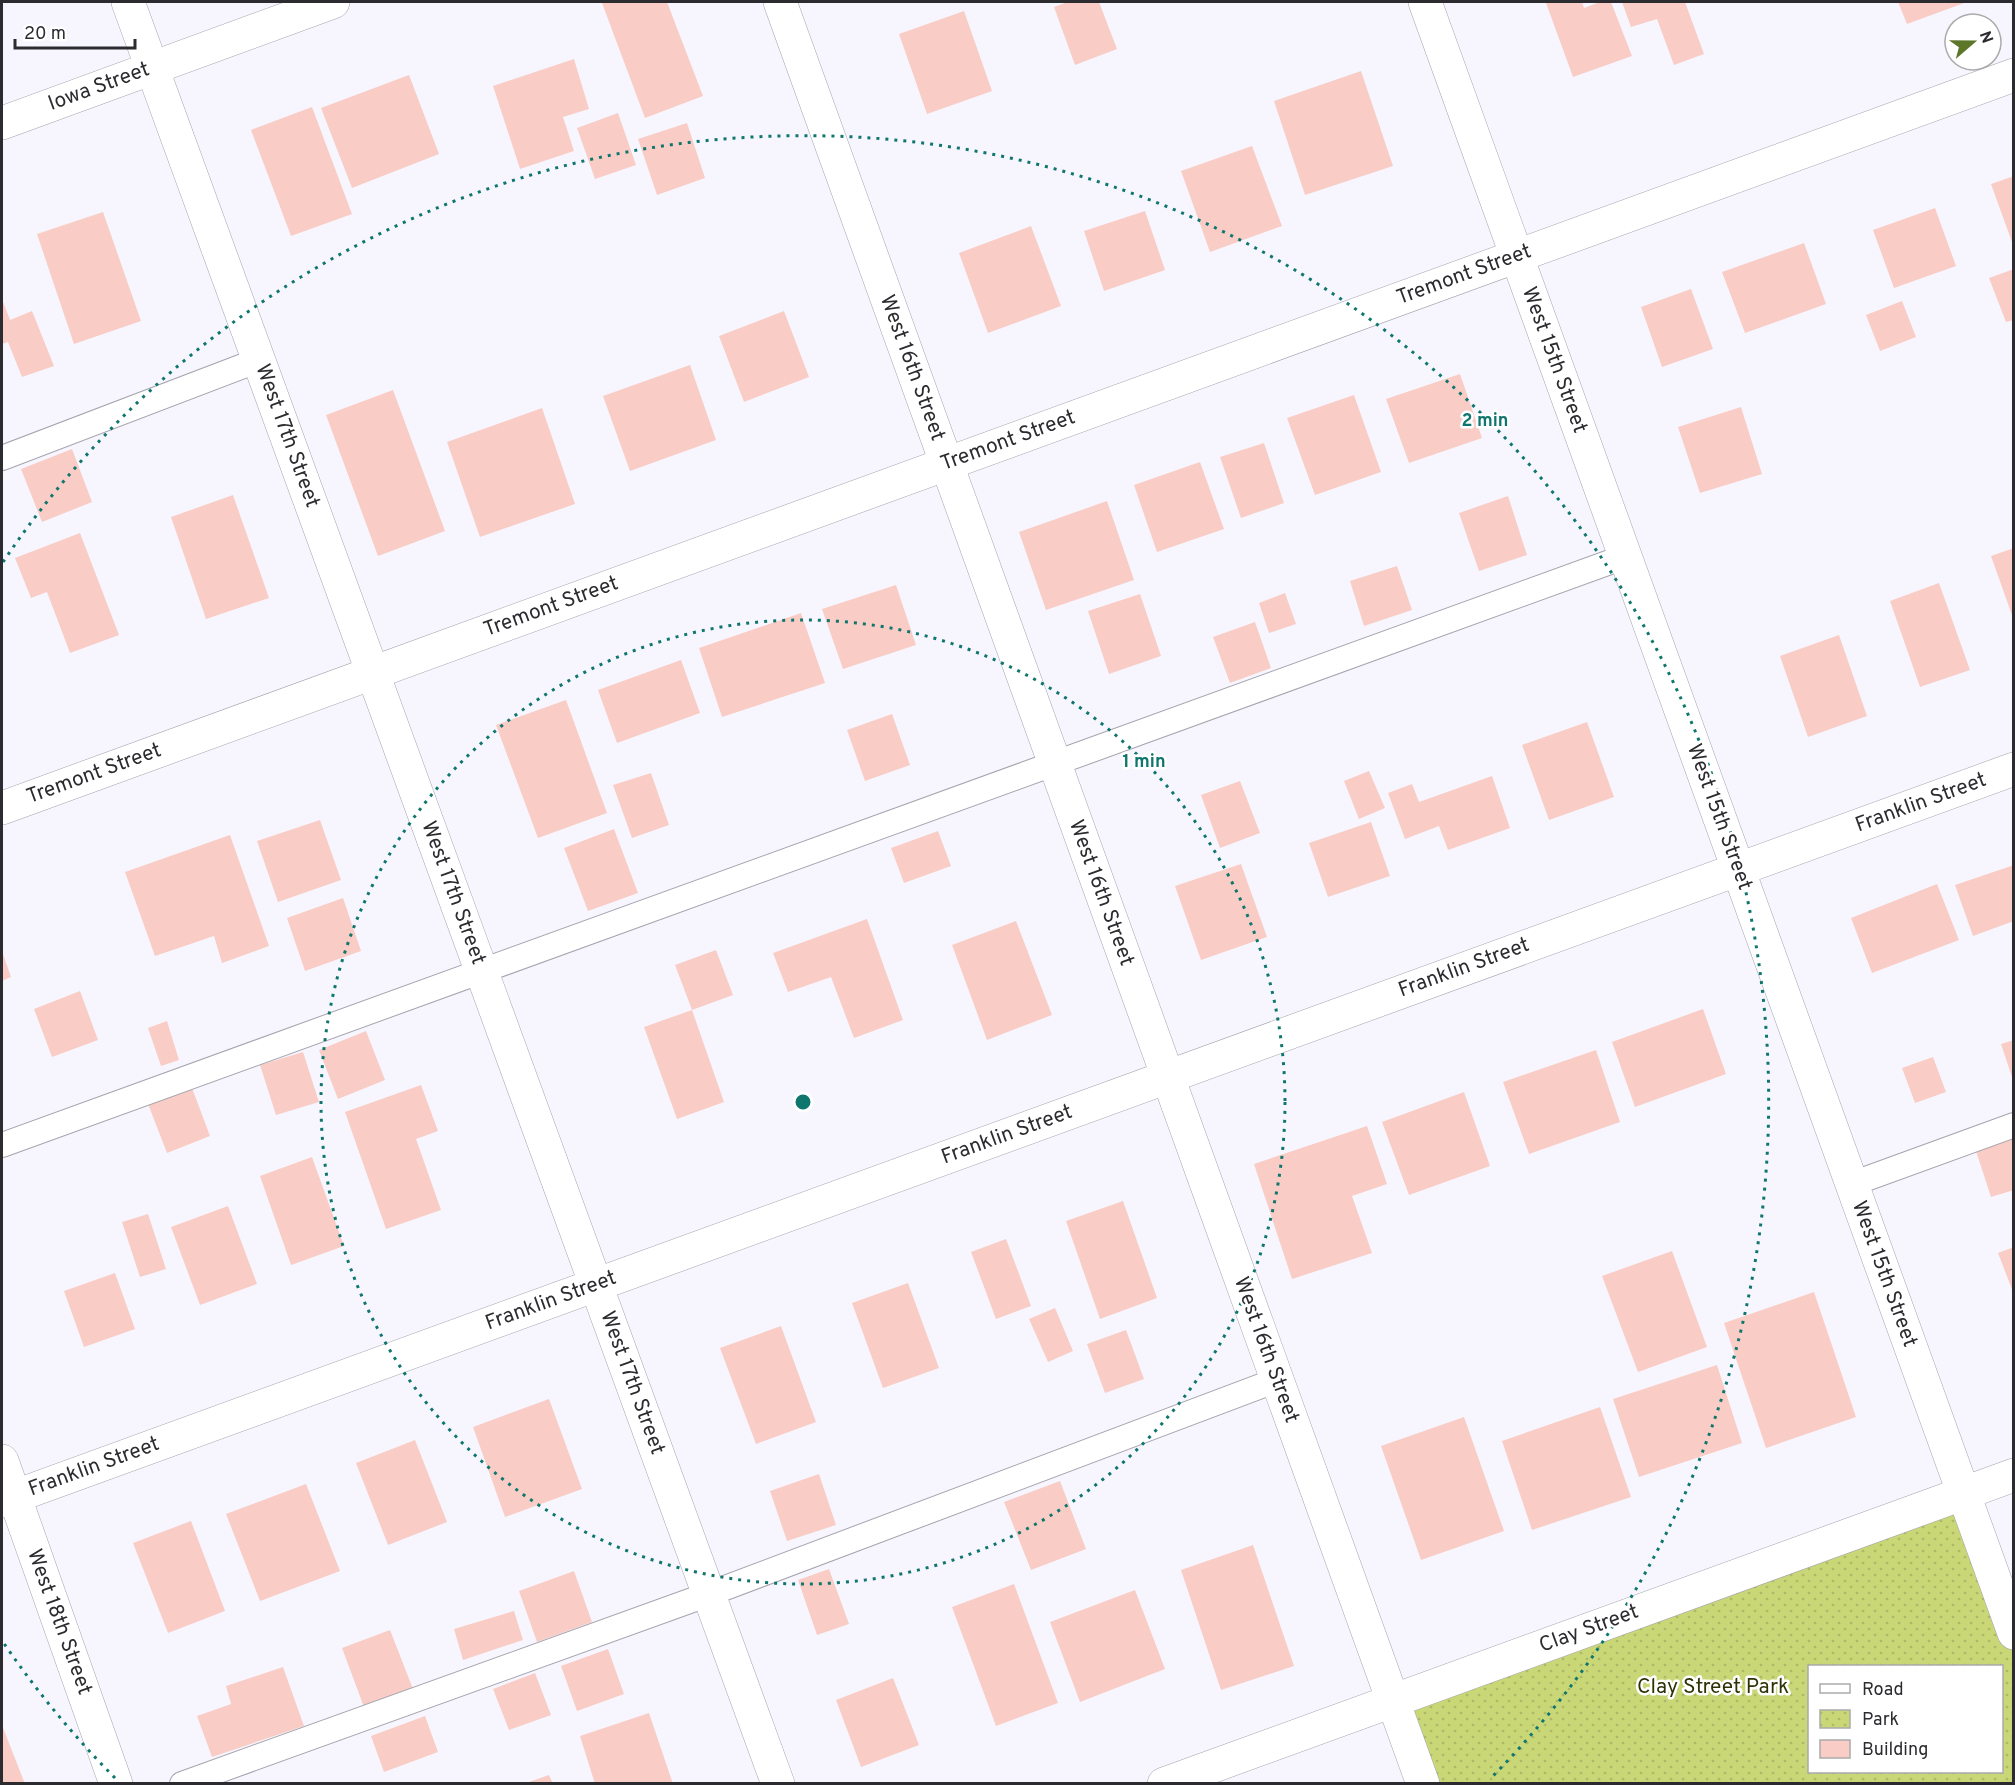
<svg xmlns="http://www.w3.org/2000/svg" width="2015" height="1785" viewBox="0 0 2015 1785" font-family="Overpass,sans-serif">
	<style>
		.park { fill: url(#park-dots); fill-rule: evenodd }
		.building { fill: #f9cdc5 }
		.lines { fill: none; stroke-linecap: round; stroke-linejoin: round }
		.service-casing { stroke: #a5a4ae; stroke-width: 26 }
		.minor-casing { stroke: #a5a4ae; stroke-width: 34 }
		.secondary-casing { stroke: #a5a4ae; stroke-width: 34 }
		.service { stroke: #fff; stroke-width: 24 }
		.minor { stroke: #fff; stroke-width: 33 }
		.secondary { stroke: #fff; stroke-width: 33 }
		.ring { fill: none; stroke: #0f766e; stroke-width: 3; stroke-dasharray: 3 6 }
		.labels { text-anchor: middle; dominant-baseline: central; stroke-width: 5; stroke-linejoin: round; paint-order: stroke }
		.street-label { font-size: 21px; fill: #2c2c30; stroke: #fff }
		.park-label { font-size: 21px; fill: #2e3307; stroke: #fff }
		.centre { fill: #0f766e; stroke: #fff; stroke-width: 3 }
		.ring-label { font-size: 18px; text-anchor: middle; font-weight: bold; fill: #0f766e; stroke: #fff; stroke-width: 5; stroke-linejoin: round; paint-order: stroke }
	</style>
	<defs>
		<pattern id="park-dots" width="8" height="8" patternUnits="userSpaceOnUse" patternTransform="scale(1.5)"><rect width="8" height="8" fill="#c9d777"/><path d="M2 2h.1M6 6h.1" fill="none" stroke="#adb967" stroke-width="1.8" stroke-linecap="round"/></pattern>
	</defs>
	<rect width="100%" height="100%" fill="#f7f6ff"/>
	<path class="park" d="M1963 1493 2013 1633V1783H1423L1393 1700ZM1810 1666H2002V1772H1810Z"/>
	<g class="building">
		<path d="M606 2H667L703 96 645 118 602 3Z"/>
		<path d="M1068 2H1099L1117 49 1075 65 1054 7Z"/>
		<path d="M1549 2H1582L1584 8 1600 2H1611L1632 56 1573 77 1546 3Z"/>
		<path d="M1622 2H1685L1704 54 1674 65 1657 19 1631 27Z"/>
		<path d="M1898 2H1967L1907 24Z"/>
		<path d="M964 11 992 91 927 114 899 34Z"/>
		<path d="M574 59 589 109 563 117 574 151 520 169 493 86Z"/>
		<path d="M1361 71 1393 166 1305 195 1274 101Z"/>
		<path d="M409 75 439 154 352 188 321 108Z"/>
		<path d="M312 107 352 214 291 236 251 130Z"/>
		<path d="M618 113 636 165 595 179 577 128Z"/>
		<path d="M687 123 705 178 657 195 638 139Z"/>
		<path d="M1252 146 1282 226 1210 252 1181 171Z"/>
		<path d="M2014 176V245H2013L1991 184Z"/>
		<path d="M1935 208 1956 266 1894 288 1873 230Z"/>
		<path d="M1145 211 1165 270 1104 291 1084 231Z"/>
		<path d="M103 212 141 321 74 344 37 234Z"/>
		<path d="M1031 226 1061 306 988 333 959 253Z"/>
		<path d="M1804 243 1826 304 1745 333 1722 272Z"/>
		<path d="M2014 269V320L2006 322 1989 278Z"/>
		<path d="M1691 289 1713 349 1662 367 1641 307Z"/>
		<path d="M2 299 10 320 32 311 54 366 22 377 8 342 2 344Z"/>
		<path d="M1902 301 1916 337 1880 351 1866 315Z"/>
		<path d="M784 311 809 377 744 402 719 336Z"/>
		<path d="M690 365 716 440 630 471 603 396Z"/>
		<path d="M1460 374 1482 438 1409 463 1386 399Z"/>
		<path d="M393 390 445 531 378 556 326 415Z"/>
		<path d="M1354 395 1381 472 1315 495 1287 418Z"/>
		<path d="M1741 407 1762 474 1700 493 1678 427Z"/>
		<path d="M542 408 575 504 480 537 447 442Z"/>
		<path d="M1264 443 1284 503 1241 518 1220 457Z"/>
		<path d="M72 449 92 502 42 522 21 469Z"/>
		<path d="M1200 462 1224 529 1157 552 1134 485Z"/>
		<path d="M233 495 269 598 206 619 171 517Z"/>
		<path d="M1508 496 1527 555 1479 571 1459 513Z"/>
		<path d="M1107 501 1134 580 1046 610 1019 532Z"/>
		<path d="M80 533 119 635 70 653 47 592 31 598 15 558Z"/>
		<path d="M2014 548V618H2013L1991 556Z"/>
		<path d="M1397 566 1412 610 1364 626 1350 581Z"/>
		<path d="M1939 583 1970 670 1920 687 1890 601Z"/>
		<path d="M896 585 916 645 843 669 822 609Z"/>
		<path d="M1285 593 1296 624 1269 633 1259 603Z"/>
		<path d="M1140 594 1161 656 1109 674 1088 611Z"/>
		<path d="M801 613 825 683 722 717 699 648Z"/>
		<path d="M1255 622 1271 668 1230 683 1213 637Z"/>
		<path d="M1839 635 1867 716 1808 737 1780 656Z"/>
		<path d="M681 660 700 713 617 743 598 690Z"/>
		<path d="M566 700 607 813 538 838 496 725Z"/>
		<path d="M892 714 910 765 865 781 847 730Z"/>
		<path d="M1587 722 1614 797 1549 820 1522 745Z"/>
		<path d="M1369 771 1385 808 1359 819 1344 781Z"/>
		<path d="M651 773 669 825 632 838 613 785Z"/>
		<path d="M1492 776 1510 828 1448 850 1439 826 1405 839 1388 793 1412 784 1419 802Z"/>
		<path d="M1240 781 1260 833 1220 848 1201 795Z"/>
		<path d="M320 820 341 880 278 902 257 841Z"/>
		<path d="M1371 822 1390 876 1328 897 1309 843Z"/>
		<path d="M614 829 638 893 588 911 564 848Z"/>
		<path d="M938 831 951 866 904 883 891 848Z"/>
		<path d="M230 835 269 946 222 963 214 936 155 956 125 872Z"/>
		<path d="M1241 864 1267 937 1201 960 1175 886Z"/>
		<path d="M2014 865V921L1973 936 1955 885Z"/>
		<path d="M1937 884 1959 940 1872 973 1851 918Z"/>
		<path d="M343 898 361 951 305 971 287 918Z"/>
		<path d="M867 919 903 1020 854 1038 831 977 788 992 773 953Z"/>
		<path d="M1016 921 1052 1015 987 1040 952 945Z"/>
		<path d="M716 950 733 995 692 1010 724 1102 677 1119 644 1027 692 1010 675 965Z"/>
		<path d="M2 951 11 977 2 981Z"/>
		<path d="M80 991 98 1040 52 1057 34 1009Z"/>
		<path d="M1703 1009 1726 1074 1635 1107 1612 1042Z"/>
		<path d="M167 1021 179 1060 161 1066 148 1028Z"/>
		<path d="M366 1031 385 1080 338 1099 319 1050Z"/>
		<path d="M2014 1040V1080H2013L2001 1044Z"/>
		<path d="M1596 1050 1620 1122 1529 1154 1503 1082Z"/>
		<path d="M303 1052 319 1102 276 1115 260 1065Z"/>
		<path d="M1933 1057 1946 1092 1915 1103 1902 1068Z"/>
		<path d="M421 1085 438 1131 416 1139 441 1210 386 1229 345 1112Z"/>
		<path d="M192 1088 210 1136 167 1153 148 1104Z"/>
		<path d="M1464 1092 1490 1166 1409 1195 1382 1122Z"/>
		<path d="M1367 1126 1387 1184 1352 1196 1372 1253 1292 1279 1254 1164Z"/>
		<path d="M2014 1135V1190L1991 1197 1975 1148Z"/>
		<path d="M312 1157 344 1246 291 1265 260 1176Z"/>
		<path d="M1123 1201 1157 1298 1100 1319 1066 1221Z"/>
		<path d="M228 1206 257 1284 200 1305 171 1227Z"/>
		<path d="M148 1214 166 1269 140 1277 122 1222Z"/>
		<path d="M1006 1239 1031 1306 996 1319 971 1252Z"/>
		<path d="M2014 1247V1292H2013L1998 1253Z"/>
		<path d="M1672 1251 1707 1347 1638 1372 1602 1276Z"/>
		<path d="M115 1273 135 1329 84 1347 64 1291Z"/>
		<path d="M908 1283 939 1368 883 1388 852 1303Z"/>
		<path d="M1814 1292 1856 1417 1766 1448 1724 1323Z"/>
		<path d="M1055 1308 1073 1351 1048 1362 1029 1319Z"/>
		<path d="M781 1326 816 1422 756 1444 720 1348Z"/>
		<path d="M1126 1330 1144 1379 1105 1393 1087 1344Z"/>
		<path d="M1717 1365 1742 1443 1639 1477 1613 1399Z"/>
		<path d="M549 1399 582 1489 505 1517 473 1427Z"/>
		<path d="M1600 1407 1631 1497 1532 1530 1502 1441Z"/>
		<path d="M1464 1417 1504 1531 1421 1560 1381 1446Z"/>
		<path d="M415 1440 447 1522 388 1545 356 1463Z"/>
		<path d="M819 1474 836 1525 787 1541 770 1491Z"/>
		<path d="M1060 1481 1086 1549 1031 1570 1004 1502Z"/>
		<path d="M306 1484 340 1571 260 1601 226 1514Z"/>
		<path d="M191 1521 225 1611 168 1633 133 1543Z"/>
		<path d="M1253 1545 1294 1666 1221 1690 1181 1570Z"/>
		<path d="M829 1569 849 1624 817 1635 798 1580Z"/>
		<path d="M574 1571 592 1622 537 1642 519 1591Z"/>
		<path d="M1014 1584 1058 1703 996 1726 952 1607Z"/>
		<path d="M1135 1590 1165 1669 1080 1702 1050 1622Z"/>
		<path d="M514 1611 523 1640 463 1660 454 1629Z"/>
		<path d="M390 1630 413 1689 364 1707 342 1648Z"/>
		<path d="M608 1649 624 1694 577 1711 561 1666Z"/>
		<path d="M283 1667 304 1726 212 1757 197 1716 231 1704 226 1686Z"/>
		<path d="M535 1673 551 1715 509 1730 493 1689Z"/>
		<path d="M893 1678 919 1745 861 1767 836 1700Z"/>
		<path d="M649 1713 673 1784H595L580 1736Z"/>
		<path d="M425 1716 438 1752 384 1772 371 1736Z"/>
		<path d="M2 1725 25 1784H2Z"/>
		<path d="M549 1775 553 1784H526V1783Z"/>
	</g>
	<g class="lines">
		<defs>
			<g id="service">
				<path d="M2 458 259 360"/>
				<path d="M2 1145 1624 557"/>
				<path d="M1852 1184 2014 1125"/>
				<path d="M182 1784 709 1594 1277 1380"/>
			</g>
			<g id="minor">
				<path d="M128 2 778 1784"/>
				<path d="M780 2 1423 1784"/>
				<path d="M1425 2 2014 1633"/>
				<path d="M2 123 333 2"/>
				<path d="M2 808 2014 75"/>
				<path d="M2 1501 2014 769"/>
				<path d="M1164 1784 2014 1475"/>
			</g>
			<path id="secondary" d="M2 1461 116 1784"/>
		</defs>
		<use href="#service" class="service-casing"/>
		<use href="#minor" class="minor-casing"/>
		<use href="#secondary" class="secondary-casing"/>
		<use href="#service" class="service"/>
		<use href="#minor" class="minor"/>
		<use href="#secondary" class="secondary"/>
	</g>
	<g class="ring">
		<circle cx="803" cy="1102" r="482"/>
		<path d="M115 1778A965 965 0 0 1 3 1642M3 562A965 965 0 1 1 1491 1778"/>
	</g>
	<g class="labels">
		<g class="street-label">
			<text transform="translate(99 87) rotate(-20)">Iowa Street</text>
			<text transform="translate(1464 275) rotate(-20)">Tremont Street</text>
			<text transform="translate(1554 360) rotate(70)">West 15th Street</text>
			<text transform="translate(912 368) rotate(70)">West 16th Street</text>
			<text transform="translate(287 436) rotate(70)">West 17th Street</text>
			<text transform="translate(1008 441) rotate(-20)">Tremont Street</text>
			<text transform="translate(551 607) rotate(-20)">Tremont Street</text>
			<text transform="translate(94 774) rotate(-20)">Tremont Street</text>
			<text transform="translate(1921 803) rotate(-20)">Franklin Street</text>
			<text transform="translate(1719 817) rotate(70)">West 15th Street</text>
			<text transform="translate(453 893) rotate(70)">West 17th Street</text>
			<text transform="translate(1101 893) rotate(70)">West 16th Street</text>
			<text transform="translate(1464 968) rotate(-20)">Franklin Street</text>
			<text transform="translate(1007 1135) rotate(-20)">Franklin Street</text>
			<text transform="translate(1884 1274) rotate(70)">West 15th Street</text>
			<text transform="translate(551 1301) rotate(-20)">Franklin Street</text>
			<text transform="translate(1266 1350) rotate(70)">West 16th Street</text>
			<text transform="translate(632 1383) rotate(70)">West 17th Street</text>
			<text transform="translate(94 1467) rotate(-20)">Franklin Street</text>
			<text transform="translate(59 1622) rotate(70)">West 18th Street</text>
			<text transform="translate(1589 1629) rotate(-20)">Clay Street</text>
		</g>
		<g class="park-label">
			<text x="1713" y="1687">Clay Street Park</text>
		</g>
	</g>
	<circle cx="803" cy="1102" r="9" class="centre"/>
	<g class="ring-label">
		<text x="1485" y="426">2 min</text>
		<text x="1144" y="767">1 min</text>
	</g>
	<rect width="2015" height="1785" fill="none" stroke="#2c2c30" stroke-width="6"/>
	<rect x="1808" y="1665" width="195" height="108" fill="#ffffff" stroke="#ababac" stroke-width="1.5"/>
	<rect x="1820" y="1684" width="30" height="9" fill="#ffffff" stroke="#ababac" stroke-width="1.5"/>
	<text x="1862" y="1695" font-size="18" fill="#2c2c30">Road</text>
	<rect x="1820" y="1710" width="30" height="18" fill="url(#park-dots)" stroke="#ababac" stroke-width="1.5"/>
	<text x="1862" y="1725" font-size="18" fill="#2c2c30">Park</text>
	<rect x="1820" y="1740" width="30" height="18" fill="#f9cdc5" stroke="#ababac" stroke-width="1.5"/>
	<text x="1862" y="1755" font-size="18" fill="#2c2c30">Building</text>
	<g transform="translate(1973 42) rotate(70)"><circle r="28" fill="#ffffff" stroke="#ababac" stroke-width="1.5"/>
	<path d="M0-4.5L10 22L0 15L-10 22Z" fill="#5c772a"/>
	<text y="-9" font-size="16" font-weight="bold" text-anchor="middle" fill="#2c2c30">N</text>
	</g>
	<path d="M15 39v9h120v-9" fill="none" stroke="#2c2c30" stroke-width="3"/>
	<text x="24" y="39" font-size="18" fill="#2c2c30" stroke="#ffffff" stroke-width="4.5" paint-order="stroke">20 m</text>
</svg>
